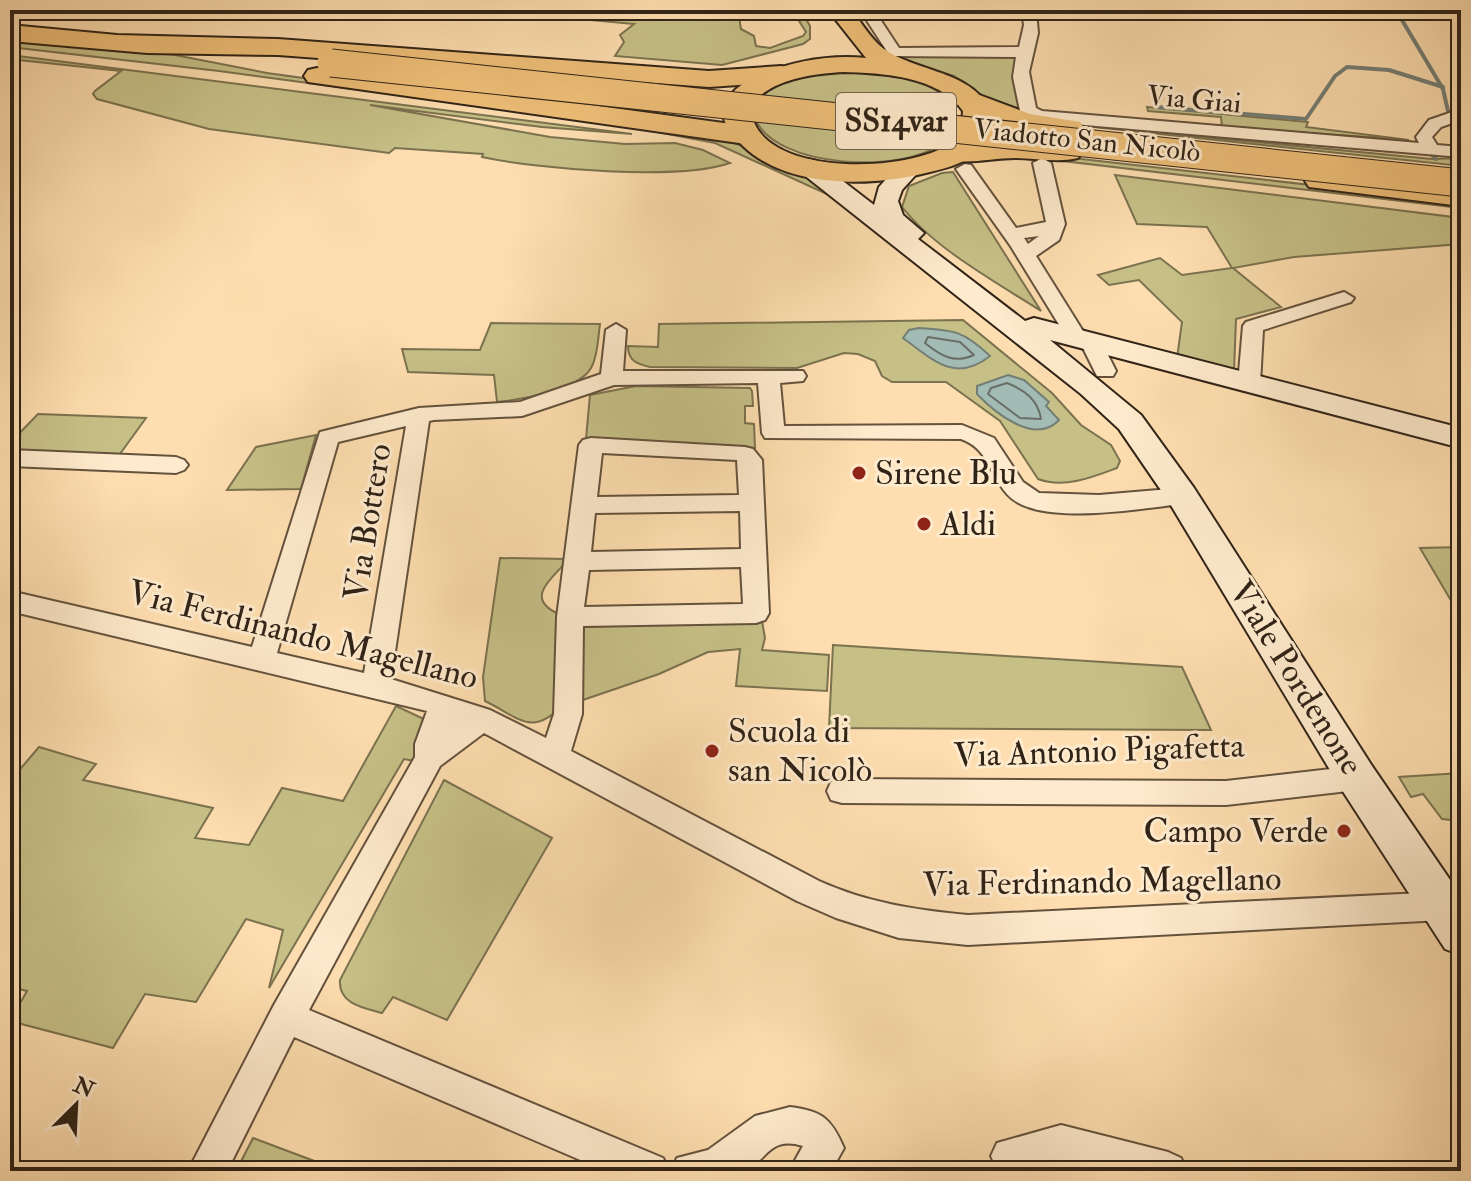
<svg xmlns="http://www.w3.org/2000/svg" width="1471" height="1181" viewBox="0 0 1471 1181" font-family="'IM FELL Double Pica',serif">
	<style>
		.green { fill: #c6c087; stroke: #7b724f; stroke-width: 2 }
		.water { fill: #a2bbb4; stroke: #747e75; stroke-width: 2 }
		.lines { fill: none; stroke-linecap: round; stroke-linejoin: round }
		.shore { stroke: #696f66; stroke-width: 2 }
		.stream { stroke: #747e75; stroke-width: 4 }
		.street-casing { stroke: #64523d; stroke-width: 4 }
		.secondary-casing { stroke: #302317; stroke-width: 4 }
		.primary-casing { stroke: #302317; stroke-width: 4 }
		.highway-casing { stroke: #302317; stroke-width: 4 }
		.street { fill: #feeacc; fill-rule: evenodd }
		.secondary { fill: #feeacc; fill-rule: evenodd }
		.primary { fill: #efbf78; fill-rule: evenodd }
		.highway { fill: #efbf78; fill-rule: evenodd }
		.highway-bridge-casing { stroke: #302317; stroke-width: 29; stroke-linecap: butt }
		.highway-bridge { stroke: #efbf78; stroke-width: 27 }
		.poi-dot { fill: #8f2418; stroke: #feeacc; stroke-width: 3 }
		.labels { text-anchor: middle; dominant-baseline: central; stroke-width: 6; stroke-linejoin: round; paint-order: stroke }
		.far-street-label { font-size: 28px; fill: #302317; stroke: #feeacc }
		.shield { fill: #feeacc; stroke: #6e5f4d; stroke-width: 2 }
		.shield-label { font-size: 32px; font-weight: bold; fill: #302317 }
		.poi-label { font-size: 34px; fill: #302317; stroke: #feeacc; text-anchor: start }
		.street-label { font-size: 34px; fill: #302317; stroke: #feeacc }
	</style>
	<rect width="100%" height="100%" fill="#fedeb0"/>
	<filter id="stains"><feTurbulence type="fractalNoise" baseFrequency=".0025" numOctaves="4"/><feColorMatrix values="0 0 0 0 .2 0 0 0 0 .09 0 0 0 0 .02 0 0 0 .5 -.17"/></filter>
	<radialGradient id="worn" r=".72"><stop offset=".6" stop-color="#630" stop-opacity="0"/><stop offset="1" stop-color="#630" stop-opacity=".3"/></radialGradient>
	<g class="green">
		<path d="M561 10H738L741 29 754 36 756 46 770 48 803 36 806 32 792 10H801L810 26V39L803 44 722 65 615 56 624 42 620 35 634 24 557 17Z"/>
		<path d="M10 38 175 55 267 73 708 134 740 145 772 164 823 182 1018 334 1077 382 1110 414 1105 417 1087 395 827 194 715 143 615 124 219 71 10 47Z"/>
		<path d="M10 55 632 134 542 127 370 105 550 137 625 144 675 143 703 150 730 163C678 181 538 169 482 157L483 154 395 148 389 153 209 129 97 99 93 94 95 91 121 71 10 59Z"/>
		<path d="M1003 55 1016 57 1019 114 993 103 954 76 892 57Z"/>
		<path d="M845 70C879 73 951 76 957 120 953 127 949 136 944 141 908 175 774 169 755 118 758 110 759 99 765 94 783 73 820 74 845 70Z"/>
		<path d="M1147 107 1308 122 1306 127 1409 140 1222 127 1221 117 1148 111Z"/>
		<path d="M1038 121 1432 159 1461 158V166Z"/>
		<path d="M1046 155 1461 202V208L1046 159Z"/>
		<path d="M953 172 1041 311C996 282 935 249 902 207L909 186 942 173Z"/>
		<path d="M1115 175 1461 218V244L1294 257 1233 268 1281 307 1236 319 1234 372 1177 358 1182 322 1139 280 1109 285 1098 275 1160 258 1182 275 1232 268 1207 227 1137 224Z"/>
		<path d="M963 320 1052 393 1081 425 1111 445 1120 461 1117 468C1093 477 1064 489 1038 479L1000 421 946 382H892L882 376 875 361 858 354 844 353 797 368 650 367C637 364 628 361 628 346L658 347 659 324Z"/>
		<path d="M491 323 600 324C598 337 598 356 591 368 579 390 520 400 497 402L494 375 408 372 402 349 480 350Z"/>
		<path d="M636 386 750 388 752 391 753 406H745V423L754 424 755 448 586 439 590 395Z"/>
		<path d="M38 414 146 418 117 458 10 452V443Z"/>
		<path d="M316 435 301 489 227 490 256 447Z"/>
		<path d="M1461 547V603L1453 604 1420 548Z"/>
		<path d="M500 558 568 559C558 575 520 597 559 614L562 706C531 737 520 718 485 701L483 677Z"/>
		<path d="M762 621 765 638 762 650 829 655 827 691 736 686 740 649 708 652 659 674 577 702 583 627Z"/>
		<path d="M833 645 1182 667 1211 730 829 728Z"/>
		<path d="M396 706 424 719 414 761 404 759 269 988 283 930 246 919 196 1002 145 994 113 1048 10 1021 27 991 10 987V781L39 747 96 764 83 780 213 808 195 838 249 845 282 788 343 801Z"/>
		<path d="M1461 773V821L1442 819 1423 794 1411 797 1399 777Z"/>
		<path d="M444 780 552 838 447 1020 393 997 382 1013C364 1008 338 1004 340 980Z"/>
		<path d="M253 1138 341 1171H236Z"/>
	</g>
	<g class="water">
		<path d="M919 328C954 330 964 331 990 356 955 384 932 359 903 338L909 330Z"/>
		<path d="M1008 375 1024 380 1049 402 1046 406 1059 420C1035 446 994 412 977 394V386Z"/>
	</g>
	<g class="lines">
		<g class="shore">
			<path d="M928 337 960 342 974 355C954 364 941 356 925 343Z"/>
			<path d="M1007 383C1025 390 1038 400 1041 419L1020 418 988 394 991 388Z"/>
		</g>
		<g class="stream">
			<path d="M1396 10 1443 89 1448 111"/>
			<path d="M1156 107 1306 119 1335 76 1347 67 1389 70 1443 87"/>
			<path d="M1432 155 1436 159"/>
		</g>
		<defs>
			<g id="street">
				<path d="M860 10H874L899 48 1019 47 1024 25 1022 10H1036L1038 33 1029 72 1036 108 1042 111 1419 143 1416 137 1429 120 1461 109V120L1441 127 1432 137 1437 145 1461 147V157L1038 121 1020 111 1013 77 1016 57 890 56Z"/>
				<path d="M1042 158 1051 163 1065 224 1059 240 1036 256 1086 336 1097 337 1101 341 1116 371 1113 376H1097L1080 342 1069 341 1010 245 956 169 965 164 971 165 1016 228 1046 222 1033 163ZM1039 236 1028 244 1024 238Z"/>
				<path d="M1344 292 1354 298 1351 302 1263 330 1260 384 1257 389H1241L1238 384 1243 326 1246 322Z"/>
				<path d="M616 324 626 330 623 371H803L806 376 803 381 780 383 784 426 962 425 994 438 1023 482 1039 493 1099 495 1182 488 1191 490 1194 496 1191 502 1182 504C1141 508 1036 528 1007 494 990 475 988 448 961 439L765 438 762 433 758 383 614 385 522 416 434 420 429 421 391 679 490 710 546 738 554 714 557 617 579 445 583 440 591 438 745 447 753 449 762 460 769 613 765 620 756 623 583 626 582 714 571 751 819 881C868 903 916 910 968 915L1443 892 1454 896 1459 906 1454 916 1443 920 968 945 899 938 836 918 797 901 484 733 440 766 309 1010 663 1158 669 1171H606L294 1037 227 1171H188L274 1005 415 757V744L427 711 10 611V591L252 647 320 432 419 408 520 402 601 374 606 330ZM406 426 364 673 277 653 338 442ZM602 453 737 460 739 495 597 497ZM740 511 741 549 591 552 595 513ZM741 567 743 604 584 607 589 570Z"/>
				<path d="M10 450 176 457 184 460 188 465 184 470 176 473 10 466Z"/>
				<path d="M1357 766 1368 769 1372 778 1368 787 1357 790 1226 805 842 803 831 800 827 791 831 782 842 779 1226 781Z"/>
				<path d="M790 1107C822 1111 831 1118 844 1148L831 1171H789L803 1146C767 1135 768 1163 742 1171 729 1175 687 1171 671 1171L677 1158 708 1150 755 1116Z"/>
				<path d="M1061 1125 1168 1152 1181 1158 1187 1171H1094L1061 1163 1025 1171 997 1169 991 1156 997 1143Z"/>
			</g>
			<path id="secondary" d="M808 159 817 161 874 205 879 187 900 164H918L921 169 902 190 898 201 903 215 924 233 918 239 1025 321 1034 318 1461 428V448L1050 340 1141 415 1194 488 1372 766 1461 896V955L1445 949 1342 790 1169 502 1119 429 1081 394 799 171 796 166 799 161Z"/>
			<path id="primary" d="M828 10H852C860 21 868 34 878 44 908 72 973 69 989 110 995 124 988 139 979 149 967 163 947 168 930 172 866 189 763 190 726 124 718 109 730 92 743 84 778 63 826 54 866 58ZM843 72C882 73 939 76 963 111L961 136C921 176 749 180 751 105 771 79 812 74 843 72Z"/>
			<g id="highway">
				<path d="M10 25 117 35 278 39 709 71 781 66 790 68 794 74 790 80 781 82 709 87 278 55 147 53 10 41Z"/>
				<path d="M317 68 746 126 756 129 760 135 756 141 746 144 308 82 304 76 308 70Z"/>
				<path d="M966 90 1030 114 1080 122 1084 128 1080 134C1039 144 993 119 956 104L952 98 956 92Z"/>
				<path d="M1015 140 1078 146 1083 152 1078 158C1058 163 1036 158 1015 158 992 158 967 165 945 159L940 153 945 147Z"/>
				<path d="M1320 172 1461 188V206L1309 187 1305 181 1309 175Z"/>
			</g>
		</defs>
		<use href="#street" class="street-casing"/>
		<use href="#secondary" class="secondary-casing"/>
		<use href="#primary" class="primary-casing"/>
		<use href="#highway" class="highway-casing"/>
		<use href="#street" class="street"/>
		<use href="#secondary" class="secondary"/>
		<use href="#primary" class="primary"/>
		<use href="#highway" class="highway"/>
		<defs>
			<path id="highway-bridge" d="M331 63 1461 183"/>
		</defs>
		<use href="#highway-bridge" class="highway-bridge-casing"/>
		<use href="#highway-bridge" class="highway-bridge"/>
	</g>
	<g class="poi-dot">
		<circle cx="859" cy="473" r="8"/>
		<circle cx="924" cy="524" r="8"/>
		<circle cx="712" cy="751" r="8"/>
		<circle cx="1344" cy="831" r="8"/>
	</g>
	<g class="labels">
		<g class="far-street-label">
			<text transform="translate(1194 100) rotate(5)">Via Giai</text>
			<text transform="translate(1087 141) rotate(6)">Viadotto San Nicolò</text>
		</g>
		<rect class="shield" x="836" y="93" width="120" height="56" rx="6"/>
		<g class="shield-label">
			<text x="896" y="121">SS14var</text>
		</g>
		<g class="poi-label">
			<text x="875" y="473">Sirene Blu</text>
			<text x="940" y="524">Aldi</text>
			<text x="728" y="731">Scuola di<tspan x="728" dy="39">san Nicolò</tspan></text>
			<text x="1328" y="831" text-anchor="end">Campo Verde</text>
		</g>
		<g class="street-label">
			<text transform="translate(368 522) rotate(-81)">Via Bottero</text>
			<text transform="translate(303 635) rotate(14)">Via Ferdinando Magellano</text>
			<text transform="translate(1296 678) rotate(58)">Viale Pordenone</text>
			<text transform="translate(1099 751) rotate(-2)">Via Antonio Pigafetta</text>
			<text transform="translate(1102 882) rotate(-1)">Via Ferdinando Magellano</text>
		</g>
	</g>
	<rect width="1471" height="1181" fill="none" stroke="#fedeb0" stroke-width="40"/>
	<rect x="12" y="12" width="1447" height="1157" fill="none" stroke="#302317" stroke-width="4"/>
	<rect x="20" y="20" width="1431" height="1141" fill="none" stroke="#302317" stroke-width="2"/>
	<g transform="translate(76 1105) rotate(24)" stroke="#feeacc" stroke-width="6" paint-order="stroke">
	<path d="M0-6L14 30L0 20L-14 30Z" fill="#302317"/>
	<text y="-12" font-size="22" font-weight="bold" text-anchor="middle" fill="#302317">N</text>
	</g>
	<rect width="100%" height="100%" filter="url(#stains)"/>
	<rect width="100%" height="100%" fill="url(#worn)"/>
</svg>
